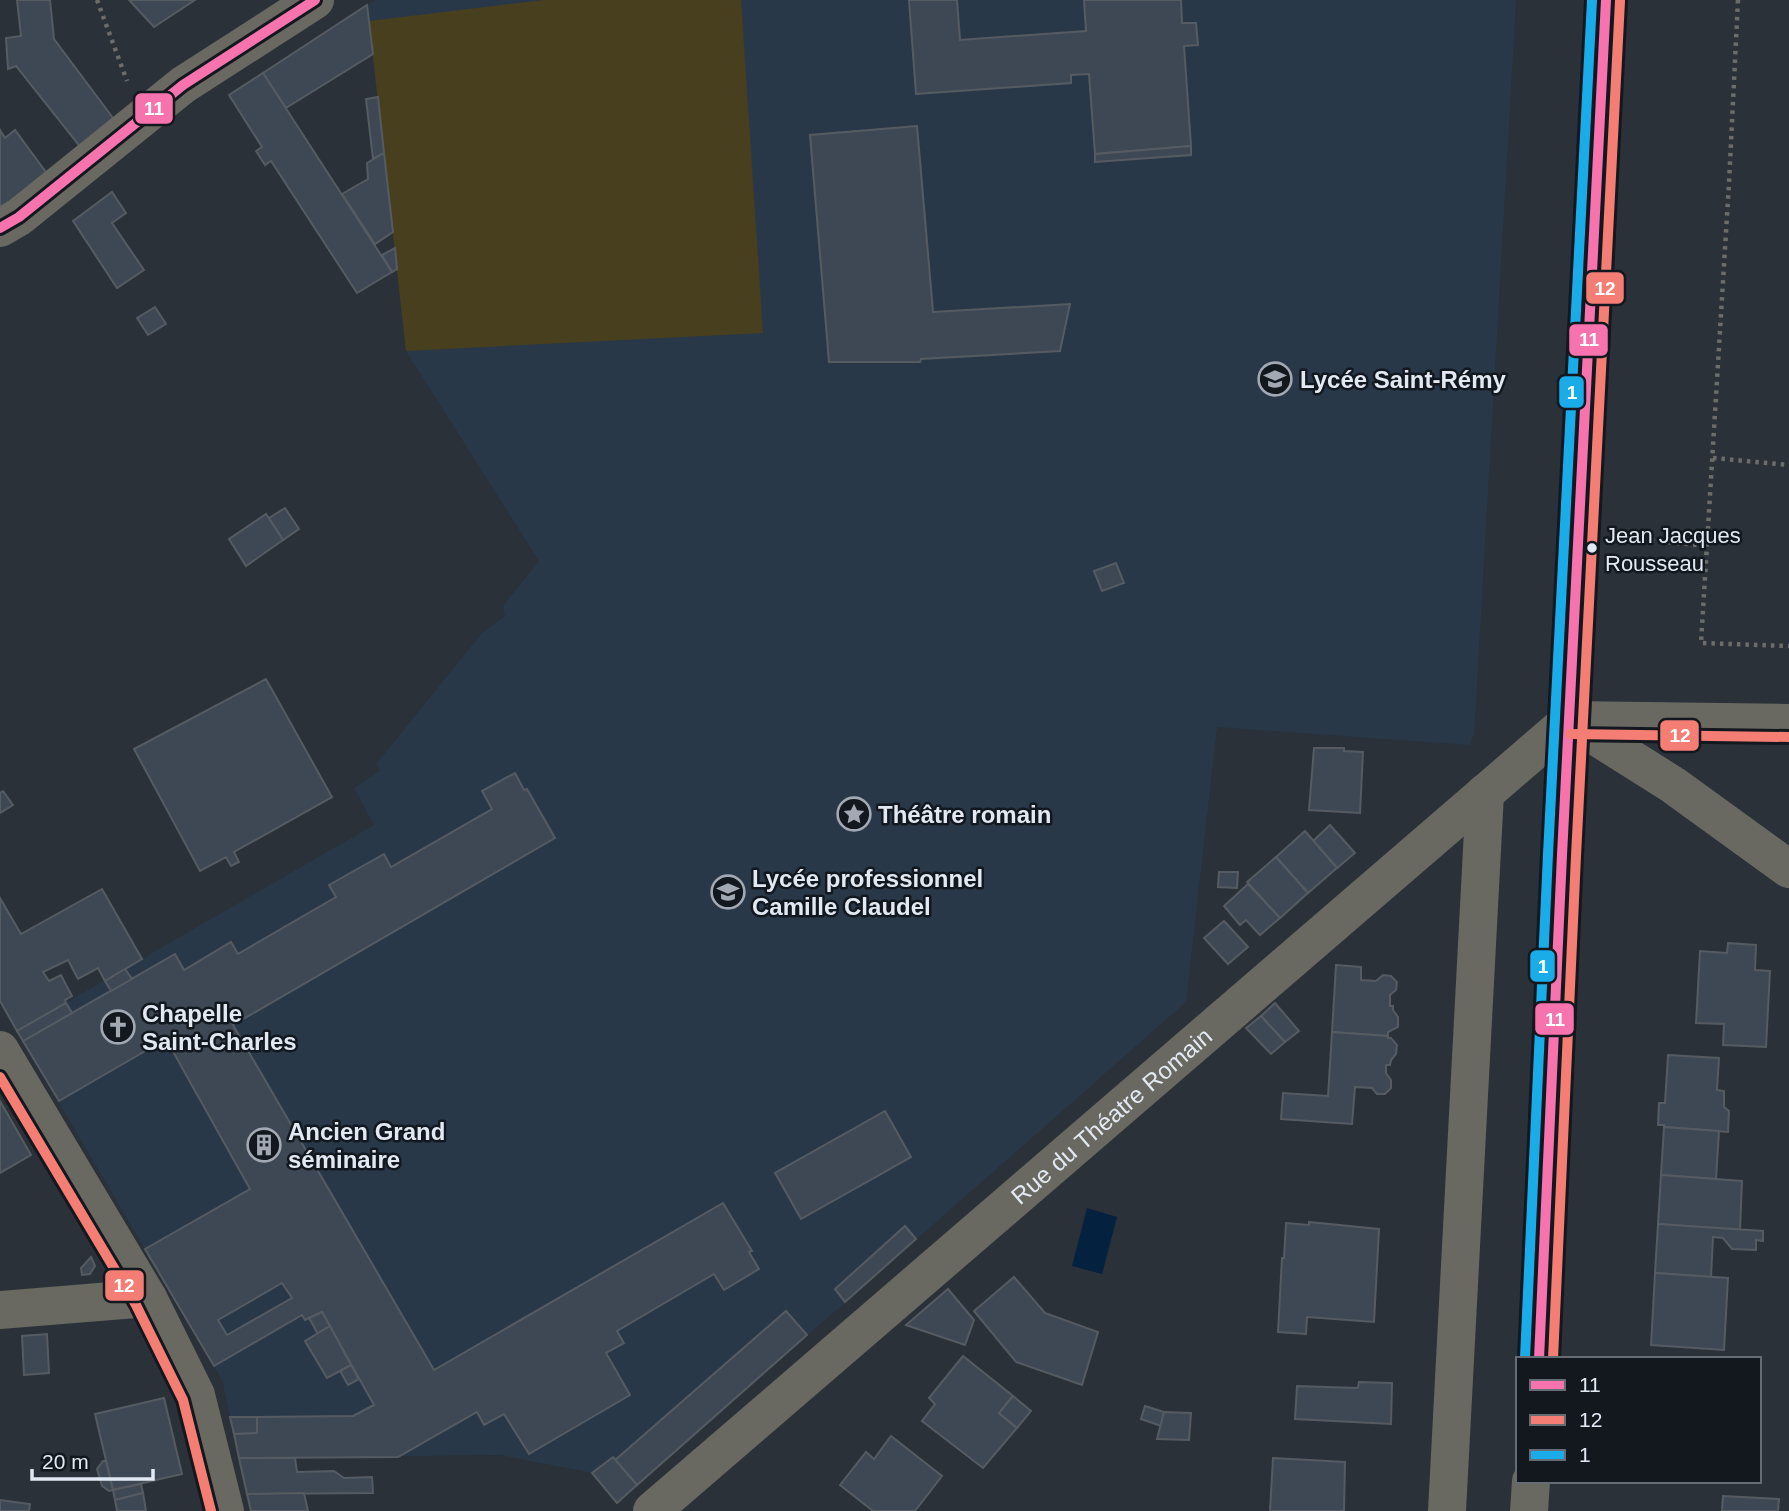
<svg xmlns="http://www.w3.org/2000/svg" width="1789" height="1511" viewBox="0 0 1789 1511" font-family="Arial,sans-serif">
	<style>
		.built { fill: #293849 }
		.green { fill: #483f1e }
		.water { fill: #042140 }
		.building { fill: #3e4854; stroke: #565b62; stroke-width: 2; fill-rule: evenodd }
		.lines { fill: none; stroke-linecap: round; stroke-linejoin: round }
		.path { stroke: #6c6c6a; stroke-width: 4.5; stroke-dasharray: 3.5 5; stroke-linecap: butt }
		.minor { stroke: #696861; stroke-width: 38 }
		.bus-1-casing { stroke: #12181e; stroke-width: 16 }
		.bus-2-casing { stroke: #12181e; stroke-width: 16 }
		.bus-3-casing { stroke: #12181e; stroke-width: 16 }
		.bus-1 { stroke: #f673ae; stroke-width: 10 }
		.bus-2 { stroke: #f47d74; stroke-width: 10 }
		.bus-3 { stroke: #1aabe9; stroke-width: 10 }
		.bus-dot { fill: #e2e9f3; stroke: #12181e; stroke-width: 2.5 }
		.labels { text-anchor: middle; dominant-baseline: central; stroke-width: 5; stroke-linejoin: round; paint-order: stroke }
		.bus-label { font-size: 22px; fill: #e2e9f3; stroke: #12181e; text-anchor: start }
		.poi-label { font-size: 24px; font-weight: bold; fill: #e2e9f3; stroke: #12181e; text-anchor: start }
		.street-label { font-size: 24px; fill: #e2e9f3; stroke: #12181e }
		.line-badge { stroke: #12181e; stroke-width: 2.5 }
		.badge-label { font-size: 19px; text-anchor: middle; font-weight: bold; fill: #fff }
	</style>
	<rect width="100%" height="100%" fill="#2a3138"/>
	<path class="built" d="M375 0H1516L1474 735 1469 745 1217 727 1186 1002 617 1503 592 1473 500 1455 239 1458 222 1380 17 1031 374 825 354 788 380 771 377 763 482 633 505 616 503 606 539 561 406 351 367 5Z"/>
	<path class="green" d="M544 0H741L763 333 406 351 369 21Z"/>
	<path class="water" d="M1087 1208 1117 1217 1102 1274 1072 1266Z"/>
	<g class="building">
		<path d="M17 0H50L54 39 116 122 82 149 16 66 8 69 6 38 21 36Z"/>
		<path d="M129 0H195L154 27Z"/>
		<path d="M909 0H957L960 40 1086 31 1084 0H1181L1182 23H1196L1198 45 1184 46 1191 146 1095 154 1089 74 1071 75V83L916 94Z"/>
		<path d="M367 5 373 54 286 108 263 73Z"/>
		<path d="M263 73 392 272 357 293 271 161 265 165 256 151 262 147 229 95Z"/>
		<path d="M378 97 384 153 373 159 366 99Z"/>
		<path d="M917 126 933 312 1070 304 1060 351 921 359 920 362H829L810 135Z"/>
		<path d="M0 130 5 138 15 130 48 175 0 208Z"/>
		<path d="M1191 146V155L1095 162V154Z"/>
		<path d="M384 153 393 232 375 244 342 194 368 179 367 163Z"/>
		<path d="M112 192 126 213 112 223 144 270 117 288 73 221Z"/>
		<path d="M395 248 397 269 392 272 382 255Z"/>
		<path d="M155 307 166 324 148 335 137 318Z"/>
		<path d="M285 508 299 529 283 540 269 518Z"/>
		<path d="M266 514 283 540 246 566 229 539Z"/>
		<path d="M1116 563 1124 583 1102 591 1094 571Z"/>
		<path d="M266 679 332 797 234 852 239 862 231 866 226 857 200 871 134 749Z"/>
		<path d="M1314 748H1344V751L1363 752 1360 813 1309 810Z"/>
		<path d="M515 773 524 790 527 789 555 838 233 1025 434 1370 723 1203 752 1251 749 1252 759 1269 724 1290 714 1274 617 1331 624 1343 606 1353 630 1395 529 1454 504 1414 484 1425 477 1412 398 1457 239 1458 234 1434 257 1433V1417L353 1416 374 1405 322 1312 305 1320 302 1315 214 1366 145 1249 250 1189 166 1039 59 1101 23 1041 175 954 184 970 231 942 238 954 336 897 329 885 384 854 391 867 492 809 482 791ZM282 1283 292 1298 227 1335 218 1320Z"/>
		<path d="M3 791 13 805 0 813V793Z"/>
		<path d="M1330 825 1355 853 1337 868 1313 841Z"/>
		<path d="M1305 831 1337 868 1308 893 1276 857Z"/>
		<path d="M1276 857 1308 893 1280 918 1247 882Z"/>
		<path d="M1219 872H1238L1237 888 1218 887Z"/>
		<path d="M1248 884 1280 918 1260 935 1246 920 1240 925 1224 906Z"/>
		<path d="M102 889 142 959 105 981 98 968 78 979 68 960 43 972 49 981 61 975 72 996 65 1000 66 1003 17 1031 0 1001V898L21 934Z"/>
		<path d="M1224 921 1248 947 1228 964 1204 938Z"/>
		<path d="M1728 943 1756 945 1755 970 1770 971 1766 1047 1723 1045 1724 1024 1696 1023 1700 951 1727 953Z"/>
		<path d="M1336 965 1361 967V980L1376 981 1383 975 1391 976 1397 982 1396 990 1390 995V1006H1393V1010L1398 1017V1027L1388 1032V1036L1332 1032Z"/>
		<path d="M125 969 132 979 111 991 105 981Z"/>
		<path d="M66 1003 72 1013 23 1041 17 1031Z"/>
		<path d="M1275 1003 1299 1031 1285 1042 1261 1016Z"/>
		<path d="M1261 1016 1285 1042 1271 1054 1246 1028Z"/>
		<path d="M1332 1032 1388 1036V1038H1391L1397 1045 1396 1054 1391 1060 1390 1065H1386V1073L1391 1080V1088L1385 1094H1377L1372 1088 1355 1087 1352 1124 1281 1119 1283 1093 1328 1096Z"/>
		<path d="M1668 1055 1719 1058 1717 1090 1724 1091V1107L1729 1111 1728 1132 1664 1127V1125H1658L1659 1103H1665Z"/>
		<path d="M0 1101 31 1155 0 1173Z"/>
		<path d="M885 1111 911 1157 801 1219 775 1173Z"/>
		<path d="M1664 1127 1719 1131 1716 1179 1661 1175Z"/>
		<path d="M1661 1175 1742 1181 1740 1230 1658 1224Z"/>
		<path d="M1309 1222 1379 1229 1374 1322 1307 1317 1306 1334 1278 1332 1282 1258H1284L1286 1223 1309 1225Z"/>
		<path d="M1658 1224 1763 1231V1241L1756 1240V1250L1732 1249 1723 1238 1713 1237 1711 1277 1655 1273Z"/>
		<path d="M905 1226 916 1239 845 1302 835 1289Z"/>
		<path d="M91 1257 95 1266 90 1274 82 1275 81 1268Z"/>
		<path d="M1655 1273 1728 1278 1724 1350 1651 1345Z"/>
		<path d="M1014 1277 1045 1313 1098 1332 1082 1385 1016 1362 974 1311Z"/>
		<path d="M948 1289 974 1320 965 1345 906 1325Z"/>
		<path d="M786 1311 807 1335 637 1485 615 1460Z"/>
		<path d="M322 1312 330 1326 318 1334 309 1318Z"/>
		<path d="M330 1326 351 1365 327 1378 305 1341Z"/>
		<path d="M47 1334 49 1373 24 1375 22 1336Z"/>
		<path d="M963 1356 1013 1396 999 1413 1017 1428 983 1468 922 1421 935 1404 929 1398Z"/>
		<path d="M351 1365 359 1379 348 1385 340 1371Z"/>
		<path d="M1359 1382 1392 1383 1391 1424 1295 1419 1297 1386 1358 1388Z"/>
		<path d="M1013 1396 1031 1411 1017 1428 999 1413Z"/>
		<path d="M164 1398 182 1474 113 1490 95 1414Z"/>
		<path d="M1145 1406 1164 1412 1161 1426 1141 1419Z"/>
		<path d="M1164 1412 1191 1413 1189 1440 1157 1439Z"/>
		<path d="M230 1417H257V1433L234 1434Z"/>
		<path d="M891 1436 942 1476 915 1511H873L840 1485 866 1452 874 1459Z"/>
		<path d="M613 1457 637 1485 617 1503 592 1473Z"/>
		<path d="M239 1458H295L297 1472 334 1471 344 1478 372 1477 373 1493 247 1494Z"/>
		<path d="M1273 1458 1345 1462 1344 1511H1270Z"/>
		<path d="M103 1461H106L113 1490 109 1491 102 1486 97 1469Z"/>
		<path d="M141 1484 143 1493 115 1500 113 1490Z"/>
		<path d="M143 1493 146 1511H117L115 1500Z"/>
		<path d="M304 1493 308 1511H251L247 1494Z"/>
		<path d="M1723 1496 1779 1499 1778 1511H1722Z"/>
		<path d="M0 1500 30 1504 29 1511H0Z"/>
	</g>
	<g class="lines">
		<g class="path">
			<path d="M97 0 127 81"/>
			<path d="M1738 0 1729 183 1701 643 1789 646"/>
			<path d="M1713 458 1789 465"/>
			<path d="M1617 537 1707 546"/>
		</g>
		<g class="minor">
			<path d="M0 228 19 217 183 85 315 0"/>
			<path d="M1570 720 1673 785 1789 869"/>
			<path d="M1571 720 1789 723"/>
			<path d="M0 1050 148 1298 196 1395 225 1511"/>
			<path d="M0 1310 148 1298"/>
			<path d="M1539 1359 1562 855 1606 0"/>
			<path id="s1" d="M652 1511 1570 720"/>
			<path d="M1447 1511 1485 793"/>
			<path d="M1529 1511 1531 1481"/>
		</g>
		<defs>
			<g id="bus-1">
				<path d="M0 228 19 217 183 85 315 0"/>
				<path d="M1539 1359 1562 855 1606 0"/>
			</g>
			<g id="bus-2">
				<path d="M1570 734 1789 737"/>
				<path d="M0 1077 136 1305 183 1400 211 1511"/>
				<path d="M1553 1359 1576 856 1620 1"/>
			</g>
			<path id="bus-3" d="M1525 1358 1548 854 1592 0"/>
		</defs>
		<use href="#bus-1" class="bus-1-casing"/>
		<use href="#bus-2" class="bus-2-casing"/>
		<use href="#bus-3" class="bus-3-casing"/>
		<use href="#bus-1" class="bus-1"/>
		<use href="#bus-2" class="bus-2"/>
		<use href="#bus-3" class="bus-3"/>
	</g>
	<defs>
		<symbol id="school-ring" viewBox="-11 -11 22 22"><circle r="9.5" fill="#12181e" stroke="#a2a9b2" stroke-width="1.5"/><path d="M0-5L7-2L0 1L-7-2ZM-4 1L0 2.5L4 1V4Q0 6-4 4Z" fill="#a2a9b2"/></symbol>
		<symbol id="sight-ring" viewBox="-11 -11 22 22"><circle r="9.5" fill="#12181e" stroke="#a2a9b2" stroke-width="1.5"/><path d="M0-6L1.8-2.2L6-1.7L2.9 1.2L3.7 5.4L0 3.3L-3.7 5.4L-2.9 1.2L-6-1.7L-1.8-2.2Z" fill="#a2a9b2"/></symbol>
		<symbol id="church-ring" viewBox="-11 -11 22 22"><circle r="9.5" fill="#12181e" stroke="#a2a9b2" stroke-width="1.5"/><path d="M-1.2-6h2.4v3.5h3.3v2.4h-3.3V6h-2.4V-.1h-3.3v-2.4h3.3Z" fill="#a2a9b2"/></symbol>
		<symbol id="building-ring" viewBox="-11 -11 22 22"><circle r="9.5" fill="#12181e" stroke="#a2a9b2" stroke-width="1.5"/><path d="M-4-6H4V6H1V3H-1V6H-4ZM-2.5-4.3h1.7v1.8h-1.7ZM.8-4.3h1.7v1.8H.8ZM-2.5-1h1.7V.8h-1.7ZM.8-1h1.7V.8H.8Z" fill="#a2a9b2"/></symbol>
	</defs>
	<g fill-rule="evenodd">
		<use href="#school-ring" x="1256" y="360" width="38" height="38"/>
		<use href="#sight-ring" x="835" y="795" width="38" height="38"/>
		<use href="#school-ring" x="709" y="873" width="38" height="38"/>
		<use href="#church-ring" x="99" y="1008" width="38" height="38"/>
		<use href="#building-ring" x="245" y="1126" width="38" height="38"/>
	</g>
	<circle class="bus-dot" cx="1592" cy="548" r="6"/>
	<g class="labels">
		<g class="bus-label">
			<text x="1605" y="535">Jean Jacques<tspan x="1605" dy="28">Rousseau</tspan></text>
		</g>
		<g class="poi-label">
			<text x="1300" y="379">Lycée Saint-Rémy</text>
			<text x="878" y="814">Théâtre romain</text>
			<text x="752" y="878">Lycée professionnel<tspan x="752" dy="28">Camille Claudel</tspan></text>
			<text x="142" y="1013">Chapelle<tspan x="142" dy="28">Saint-Charles</tspan></text>
			<text x="288" y="1131">Ancien Grand<tspan x="288" dy="28">séminaire</tspan></text>
		</g>
		<g class="street-label">
			<text stroke="none"><textPath href="#s1" startOffset="606">Rue du Théatre Romain</textPath></text>
		</g>
	</g>
	<g class="line-badge">
		<rect x="134" y="92" width="40" height="33" rx="7" fill="#f673ae"/>
		<rect x="1585" y="271" width="40" height="34" rx="7" fill="#f47d74"/>
		<rect x="1568" y="323" width="41" height="34" rx="7" fill="#f673ae"/>
		<rect x="1558" y="375" width="27" height="34" rx="7" fill="#1aabe9"/>
		<rect x="1659" y="719" width="41" height="33" rx="7" fill="#f47d74"/>
		<rect x="1529" y="949" width="27" height="34" rx="7" fill="#1aabe9"/>
		<rect x="1534" y="1002" width="41" height="34" rx="7" fill="#f673ae"/>
		<rect x="104" y="1269" width="41" height="33" rx="7" fill="#f47d74"/>
	</g>
	<g class="badge-label">
		<text x="154" y="115">11</text>
		<text x="1605" y="295">12</text>
		<text x="1589" y="346">11</text>
		<text x="1572" y="399">1</text>
		<text x="1680" y="742">12</text>
		<text x="1543" y="973">1</text>
		<text x="1555" y="1026">11</text>
		<text x="124" y="1292">12</text>
	</g>
	<rect x="1516" y="1357" width="245" height="126" fill="#12181e" stroke="#656c73" stroke-width="2"/>
	<rect x="1530" y="1380" width="35" height="10" fill="#f673ae" stroke="#656c73" stroke-width="2"/>
	<text x="1579" y="1392" font-size="21" fill="#e2e9f3">11</text>
	<rect x="1530" y="1415" width="35" height="10" fill="#f47d74" stroke="#656c73" stroke-width="2"/>
	<text x="1579" y="1427" font-size="21" fill="#e2e9f3">12</text>
	<rect x="1530" y="1450" width="35" height="10" fill="#1aabe9" stroke="#656c73" stroke-width="2"/>
	<text x="1579" y="1462" font-size="21" fill="#e2e9f3">1</text>
	<path d="M32 1469v10h121v-10" fill="none" stroke="#e2e9f3" stroke-width="3.5"/>
	<text x="42" y="1469" font-size="21" fill="#e2e9f3" stroke="#12181e" stroke-width="5" paint-order="stroke">20 m</text>
</svg>
